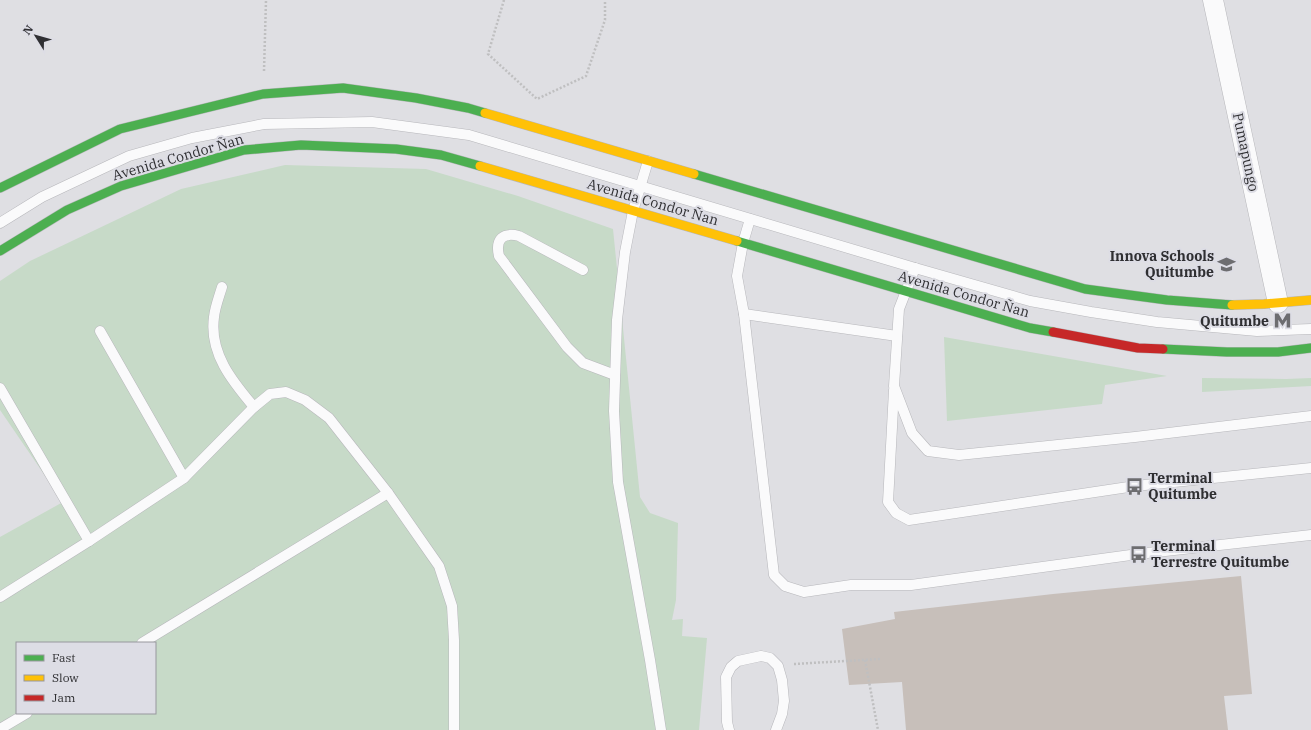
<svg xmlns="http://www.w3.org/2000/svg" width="1311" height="730" viewBox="0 0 1311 730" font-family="'IBM Plex Serif',serif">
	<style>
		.green { fill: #c7dac8; fill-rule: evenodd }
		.building { fill: #c7bfba }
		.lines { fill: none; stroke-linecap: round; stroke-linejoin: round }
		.lane-casing { stroke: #b7b7bb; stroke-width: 11 }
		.street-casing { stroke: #b7b7bb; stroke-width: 21 }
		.fast-casing { stroke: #b7b7bb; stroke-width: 10 }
		.slow-casing { stroke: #b7b7bb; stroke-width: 10 }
		.jam-casing { stroke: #b7b7bb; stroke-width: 10 }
		.path { stroke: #bfbfc0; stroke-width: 2.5; stroke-dasharray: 2 2; stroke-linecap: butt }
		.lane { stroke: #fafafb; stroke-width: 10 }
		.street { stroke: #fafafb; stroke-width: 20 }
		.fast { stroke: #4caf50; stroke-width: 9 }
		.slow { stroke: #ffc107; stroke-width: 9 }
		.jam { stroke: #c62828; stroke-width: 9 }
		.labels { text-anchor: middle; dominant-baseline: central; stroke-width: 4; stroke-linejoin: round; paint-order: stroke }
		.street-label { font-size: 14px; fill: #2f2f32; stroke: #dddde5 }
		.poi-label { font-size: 14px; font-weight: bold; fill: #2f2f32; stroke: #dddde5; text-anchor: end }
	</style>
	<rect width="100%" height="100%" fill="#dfdfe3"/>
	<g class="green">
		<path d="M285 165 426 169 518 196 613 229 640 497 650 513 678 523 676 600 672 620 683 619 682 636 707 638 699 730H0V537L63 502 0 410V281L30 261 181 189ZM17 643H155V713H17Z"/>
		<path d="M944 337 1167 376 1105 385 1102 404 947 421Z"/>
		<path d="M1202 378 1286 379 1311 378V386L1202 392Z"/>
	</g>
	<path class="building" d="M1241 576 1252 694 1224 696 1228 730H906L902 682 849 685 842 629 895 619 894 612 1053 594Z"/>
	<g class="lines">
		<defs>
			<g id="lane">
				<path d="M648 161 633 211 625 252 617 320 614 411 618 482 650 660 661 730"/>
				<path d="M750 219 743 243 737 276 744 314 774 575 785 586 804 592 851 585H911L1138 554 1311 535"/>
				<path d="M0 223 42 197 129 156 192 138 264 124 372 122 469 135 915 268 1030 301 1091 312 1157 322 1257 331 1311 329"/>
				<path d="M915 268 899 309 894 386 912 433 928 451 959 455 1135 437 1311 416"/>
				<path d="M583 270 519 236C503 232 495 239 499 256L567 347 583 363 615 375"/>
				<path d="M222 287C219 297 215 307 214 317 209 353 232 381 254 407"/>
				<path d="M744 314 897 336"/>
				<path d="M100 331 184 478"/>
				<path d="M0 388 89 541 0 597"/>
				<path d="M894 390 888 502 896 513 909 520 1135 486 1311 468"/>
				<path d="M89 541 184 478 254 407 270 394 286 392 305 400 329 418 388 493 439 566 452 606 454 640V730"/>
				<path d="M142 643 388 493"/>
				<path d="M0 729 27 713"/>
				<path d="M729 730 727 722 726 677 731 667 738 661 761 656 770 658 778 666 782 680 784 701 782 714 776 730"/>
			</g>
			<path id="street" d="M1213 0 1278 303"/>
			<g id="fast">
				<path d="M694 174 1085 289 1167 300 1232 305"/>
				<path d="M0 188 120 129 263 94 343 88 416 98 468 108 485 113"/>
				<path d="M737 241 1030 328 1053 332"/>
				<path d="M0 251 67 210 121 186 244 150 301 145 396 149 441 155 480 166"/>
				<path d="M1163 349 1227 352H1278L1311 348"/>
			</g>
			<g id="slow">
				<path d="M485 113 694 174"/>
				<path d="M480 166 737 241"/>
				<path d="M1232 305 1264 304 1311 300"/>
			</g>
			<path id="jam" d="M1053 332 1138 348 1163 349"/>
		</defs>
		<use href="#lane" class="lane-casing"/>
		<use href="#street" class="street-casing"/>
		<use href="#fast" class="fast-casing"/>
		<use href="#slow" class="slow-casing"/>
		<use href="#jam" class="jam-casing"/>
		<g class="path">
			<path d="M504 0 488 54 537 99 586 76 605 20V0"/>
			<path d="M264 71 266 0"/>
			<path d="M865 660 878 730"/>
			<path d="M794 664 880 659"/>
		</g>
		<use href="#lane" class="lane"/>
		<use href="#street" class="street"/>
		<use href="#fast" class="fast"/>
		<use href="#slow" class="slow"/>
		<use href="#jam" class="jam"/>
	</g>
	<defs>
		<symbol id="school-bare" viewBox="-9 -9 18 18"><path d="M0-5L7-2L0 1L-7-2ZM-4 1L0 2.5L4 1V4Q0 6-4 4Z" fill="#6d6d70" stroke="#dddde5" stroke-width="2.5" paint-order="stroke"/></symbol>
		<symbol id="metro-bare" viewBox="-9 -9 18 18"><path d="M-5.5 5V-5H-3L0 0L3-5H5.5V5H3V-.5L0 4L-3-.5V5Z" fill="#6d6d70" stroke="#dddde5" stroke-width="2.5" paint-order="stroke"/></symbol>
		<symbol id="bus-bare" viewBox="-9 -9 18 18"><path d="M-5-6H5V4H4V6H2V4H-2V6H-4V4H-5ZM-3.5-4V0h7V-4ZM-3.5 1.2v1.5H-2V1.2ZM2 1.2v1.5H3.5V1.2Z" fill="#6d6d70" stroke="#dddde5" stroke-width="2.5" paint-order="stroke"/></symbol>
	</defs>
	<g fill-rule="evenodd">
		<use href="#school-bare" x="1214" y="252" width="25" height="25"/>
		<use href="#metro-bare" x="1270" y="308" width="25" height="25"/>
		<use href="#bus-bare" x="1122" y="474" width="25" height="25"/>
		<use href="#bus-bare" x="1126" y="542" width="25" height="25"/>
	</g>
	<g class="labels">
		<g class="street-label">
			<text transform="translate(1246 152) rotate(78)">Pumapungo</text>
			<text transform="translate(178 157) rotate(-16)">Avenida Condor Ñan</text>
			<text transform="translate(653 202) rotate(16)">Avenida Condor Ñan</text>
			<text transform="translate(964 294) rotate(16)">Avenida Condor Ñan</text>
		</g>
		<g class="poi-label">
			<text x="1214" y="256">Innova Schools<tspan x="1214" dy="16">Quitumbe</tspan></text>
			<text x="1269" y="321">Quitumbe</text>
			<text x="1148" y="478" text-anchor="start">Terminal<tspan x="1148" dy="16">Quitumbe</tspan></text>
			<text x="1151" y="546" text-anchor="start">Terminal<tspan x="1151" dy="16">Terrestre Quitumbe</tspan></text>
		</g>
	</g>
	<rect x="16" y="642" width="140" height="72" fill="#dddde5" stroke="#97979d"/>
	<rect x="24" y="655" width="20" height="6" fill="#4caf50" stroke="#97979d"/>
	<text x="52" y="662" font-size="12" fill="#2f2f32">Fast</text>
	<rect x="24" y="675" width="20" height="6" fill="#ffc107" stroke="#97979d"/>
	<text x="52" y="682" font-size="12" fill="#2f2f32">Slow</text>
	<rect x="24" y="695" width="20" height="6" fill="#c62828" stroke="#97979d"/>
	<text x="52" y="702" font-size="12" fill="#2f2f32">Jam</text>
	<g transform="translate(36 36) rotate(307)" stroke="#dddde5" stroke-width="3" paint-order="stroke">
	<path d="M0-3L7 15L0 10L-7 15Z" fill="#2f2f32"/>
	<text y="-6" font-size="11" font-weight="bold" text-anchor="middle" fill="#2f2f32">N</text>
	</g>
</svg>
